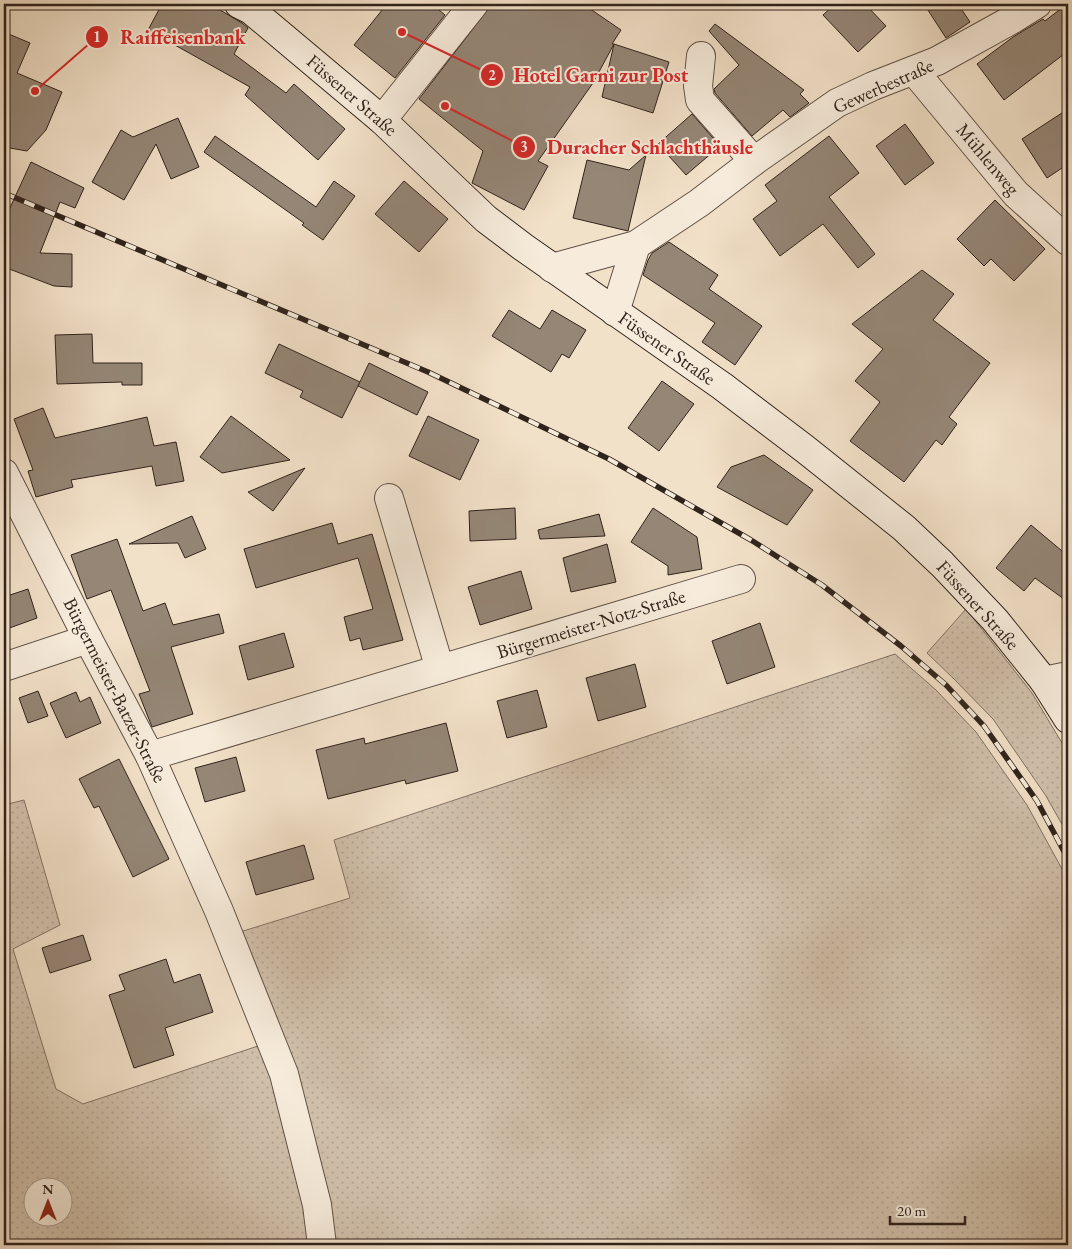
<svg xmlns="http://www.w3.org/2000/svg" width="1072" height="1249" viewBox="0 0 1072 1249" font-family="'EB Garamond',serif">
	<style>
		.grass { fill: url(#grass-dots); stroke: #807264; fill-rule: evenodd }
		.building { fill: #958676; stroke: #30231c }
		.lines { fill: none; stroke-linecap: round; stroke-linejoin: round }
		.street-casing { stroke: #605247; stroke-width: 30 }
		.secondary-casing { stroke: #30231c; stroke-width: 30 }
		.street { stroke: #f7ecdc; stroke-width: 28 }
		.secondary { stroke: #f7ecdc; stroke-width: 28 }
		.rail-casing { stroke: #30231c; stroke-width: 5.5 }
		.rail { stroke: #f7ecdc; stroke-width: 4; stroke-dasharray: 11; stroke-linecap: butt }
		.labels { text-anchor: middle; dominant-baseline: central; stroke-width: 4; stroke-linejoin: round; paint-order: stroke }
		.street-label { font-size: 19px; fill: #30231c; stroke: #f7ecdc }
		.leader { fill: none; stroke: #d62828; stroke-width: 2 }
		.callout-dot { fill: #d62828; stroke: #f7ecdc; stroke-width: 2 }
		.mark-label { font-size: 15px; text-anchor: middle; font-weight: bold; fill: #fff }
		.callout-label { font-size: 20px; text-anchor: middle; font-weight: bold; fill: #d62828; stroke: #f7ecdc; stroke-width: 4; stroke-linejoin: round; paint-order: stroke }
	</style>
	<defs>
		<pattern id="grass-dots" width="8" height="8" patternUnits="userSpaceOnUse" patternTransform="scale(1.25)"><rect width="8" height="8" fill="#d1c1ac"/><path d="M2 2h.1M6 6h.1" fill="none" stroke="#b4a693" stroke-width="1.8" stroke-linecap="round"/></pattern>
	</defs>
	<rect width="100%" height="100%" fill="#f2e1c9"/>
	<filter id="stains"><feTurbulence type="fractalNoise" baseFrequency=".004" numOctaves="4"/><feColorMatrix values="0 0 0 0 .2 0 0 0 0 .09 0 0 0 0 .02 0 0 0 .5 -.17"/></filter>
	<radialGradient id="worn" r=".72"><stop offset=".6" stop-color="#630" stop-opacity="0"/><stop offset="1" stop-color="#630" stop-opacity=".3"/></radialGradient>
	<g class="grass">
		<path d="M966 609 1032 693 1068 753V835L1046 796 993 719 954 679 927 653Z"/>
		<path d="M895 654 936 690 976 732 1027 805 1068 880V1245H331L240 932 350 898 334 840Z"/>
		<path d="M24 800 60 925 13 949 56 1089 83 1104 261 1045 275 1076 313 1245H4V805ZM32 1186H62V1216H32Z"/>
	</g>
	<g class="building">
		<path d="M162 4H210L242 23 248 28 234 54 286 93 294 84 345 129 318 160 245 95 250 87 148 30Z"/>
		<path d="M387 4H432L445 15 395 78 354 45Z"/>
		<path d="M492 4H583L621 30 612 44H614L593 83 538 161 548 166 524 210 472 183 483 151 419 99Z"/>
		<path d="M835 4H865L886 26 858 52 823 15Z"/>
		<path d="M924 4H958L970 22 946 38Z"/>
		<path d="M1067 4 1068 51 1004 100 977 64 1013 37 1043 19 1045 21Z"/>
		<path d="M715 24 804 90 800 94 809 103 790 117 783 110 752 136 715 93 714 89 739 65 709 31Z"/>
		<path d="M4 32 30 43 17 73 62 92 46 130 27 151 4 147Z"/>
		<path d="M614 44 669 62 653 113 602 97Z"/>
		<path d="M1068 109V164L1047 178 1022 139Z"/>
		<path d="M692 114 720 146 686 175 658 144Z"/>
		<path d="M178 118 199 167 171 179 156 144 124 200 92 182 121 130 133 137Z"/>
		<path d="M905 124 934 163 905 185 876 146Z"/>
		<path d="M215 136 316 207 334 181 355 196 323 240 302 225 304 223 204 152Z"/>
		<path d="M829 136 859 173 829 197 875 254 858 268 823 224 780 256 753 219 777 201 765 185Z"/>
		<path d="M646 155 628 231 573 218 587 160 629 170Z"/>
		<path d="M31 162 84 188 75 208 60 202 40 253 72 254V287L54 286 4 267V221Z"/>
		<path d="M404 181 448 219 419 252 375 214Z"/>
		<path d="M995 200 1045 249 1014 281 991 259 984 266 957 239Z"/>
		<path d="M669 242 718 275 709 289 762 326 735 365 702 342 715 323 643 275 648 260 652 253Z"/>
		<path d="M922 270 954 294 933 320 990 363 949 417 957 424 942 445 936 440 904 482 850 441 880 402 855 381 883 349 852 324Z"/>
		<path d="M509 310 540 329 552 310 586 330 569 358 562 354 551 372 492 336Z"/>
		<path d="M92 334 93 363H142V385H122V382L57 384 55 335Z"/>
		<path d="M279 344 360 382 342 418 300 397 303 391 265 373Z"/>
		<path d="M369 363 428 392 417 415 358 386Z"/>
		<path d="M662 381 694 404 659 451 628 428Z"/>
		<path d="M43 408 55 438 147 417 154 446 176 442 184 481 156 486 152 466 71 480 73 487 36 497 28 471 33 470 14 419Z"/>
		<path d="M231 416 290 460 222 473 200 457Z"/>
		<path d="M428 416 479 440 460 480 409 456Z"/>
		<path d="M764 455 813 490 787 525 717 487 731 467Z"/>
		<path d="M305 468 273 511 248 492Z"/>
		<path d="M515 508 516 539 470 541 469 511Z"/>
		<path d="M653 508 697 537 702 569 668 575V566L631 542Z"/>
		<path d="M599 514 605 536 540 539 538 530Z"/>
		<path d="M192 516 206 549 185 558 178 543 129 544Z"/>
		<path d="M332 523 338 544 372 534 403 640 363 650 360 638 350 641 344 617 373 609 358 558 256 588 244 549Z"/>
		<path d="M1031 525 1068 556V602L1035 578 1024 591 996 568Z"/>
		<path d="M117 539 143 611 165 603 173 625 219 614 224 633 171 647 193 714 152 727 139 694 150 691 111 590 87 599 71 555Z"/>
		<path d="M607 544 616 582 571 592 563 558Z"/>
		<path d="M521 571 532 609 480 625 468 587Z"/>
		<path d="M28 589 37 618 4 630V597Z"/>
		<path d="M760 623 775 667 727 684 712 641Z"/>
		<path d="M284 633 294 667 248 680 239 646Z"/>
		<path d="M635 664 646 707 598 721 586 678Z"/>
		<path d="M537 690 547 727 507 738 497 701Z"/>
		<path d="M38 691 48 716 28 723 19 698Z"/>
		<path d="M76 692 80 702 90 697 101 723 66 738 50 703Z"/>
		<path d="M446 723 458 771 406 784 405 780 328 799 316 750 364 738 365 744Z"/>
		<path d="M236 757 245 791 205 802 195 768Z"/>
		<path d="M119 759 169 859 133 877 99 806 94 808 79 779Z"/>
		<path d="M304 845 314 879 256 895 246 862Z"/>
		<path d="M83 935 91 960 50 973 42 948Z"/>
		<path d="M166 959 174 983 200 974 213 1012 165 1028 174 1055 134 1068 109 995 125 990 119 975Z"/>
	</g>
	<g class="lines">
		<defs>
			<g id="street">
				<path d="M701 56 698 86 700 100 754 161"/>
				<path d="M914 71 1016 194 1068 241"/>
				<path d="M382 120 474 4"/>
				<path d="M552 268 636 245 699 203 754 161 837 103 873 86 937 61 1013 19 1037 4"/>
				<path d="M615 312 636 245"/>
				<path d="M4 473 88 639 150 756 219 911 284 1074 317 1205 322 1245"/>
				<path d="M389 498 440 669"/>
				<path d="M4 667 88 639"/>
				<path d="M1044 681 1068 676"/>
				<path d="M150 756 741 579"/>
			</g>
			<path id="secondary" d="M239 4 251 10 382 120 486 219 523 247 722 386 805 449 904 528 942 564 995 620 1044 681 1068 719"/>
		</defs>
		<use href="#street" class="street-casing"/>
		<use href="#secondary" class="secondary-casing"/>
		<use href="#street" class="street"/>
		<use href="#secondary" class="secondary"/>
		<defs>
			<path id="rail" d="M4 193 428 372 609 459 751 540 822 585 901 646 946 685 984 726 1037 801 1068 859"/>
		</defs>
		<use href="#rail" class="rail-casing"/>
		<use href="#rail" class="rail"/>
	</g>
	<g class="labels">
		<g class="street-label">
			<text transform="translate(883 86) rotate(-24)">Gewerbestraße</text>
			<text transform="translate(352 95) rotate(41)">Füssener Straße</text>
			<text transform="translate(988 159) rotate(50)">Mühlenweg</text>
			<text transform="translate(667 348) rotate(35)">Füssener Straße</text>
			<text transform="translate(978 605) rotate(48)">Füssener Straße</text>
			<text transform="translate(591 624) rotate(-17)">Bürgermeister-Notz-Straße</text>
			<text transform="translate(115 690) rotate(63)">Bürgermeister-Batzer-Straße</text>
		</g>
	</g>
	<path class="leader" d="M35 91L97 37M402 32L492 75M445 106L524 147"/>
	<g class="callout-dot">
		<circle cx="35" cy="91" r="5"/>
		<circle cx="402" cy="32" r="5"/>
		<circle cx="445" cy="106" r="5"/>
		<circle cx="97" cy="37" r="12"/>
		<circle cx="492" cy="75" r="12"/>
		<circle cx="524" cy="147" r="12"/>
	</g>
	<g class="mark-label">
		<text x="97" y="42">1</text>
		<text x="492" y="80">2</text>
		<text x="524" y="152">3</text>
	</g>
	<g class="callout-label">
		<text x="183" y="44">Raiffeisenbank</text>
		<text x="601" y="82">Hotel Garni zur Post</text>
		<text x="650" y="154">Duracher Schlachthäusle</text>
	</g>
	<rect width="1072" height="1249" fill="none" stroke="#f2e1c9" stroke-width="20"/>
	<rect x="5" y="5" width="1062" height="1239" fill="none" stroke="#30231c" stroke-width="2.5"/>
	<rect x="10" y="10" width="1052" height="1229" fill="none" stroke="#30231c"/>
	<g transform="translate(48 1202)"><circle r="24" fill="#f7ecdc" stroke="#a79c8f"/>
	<path d="M0-4L9 19L0 12L-9 19Z" fill="#8f2418"/>
	<text y="-8" font-size="14" font-weight="bold" text-anchor="middle" fill="#30231c">N</text>
	</g>
	<path d="M890 1216v8h75v-8" fill="none" stroke="#30231c" stroke-width="2.5"/>
	<text x="897" y="1216" font-size="15" fill="#30231c" stroke="#f7ecdc" stroke-width="4" paint-order="stroke">20 m</text>
	<rect width="100%" height="100%" filter="url(#stains)"/>
	<rect width="100%" height="100%" fill="url(#worn)"/>
</svg>
